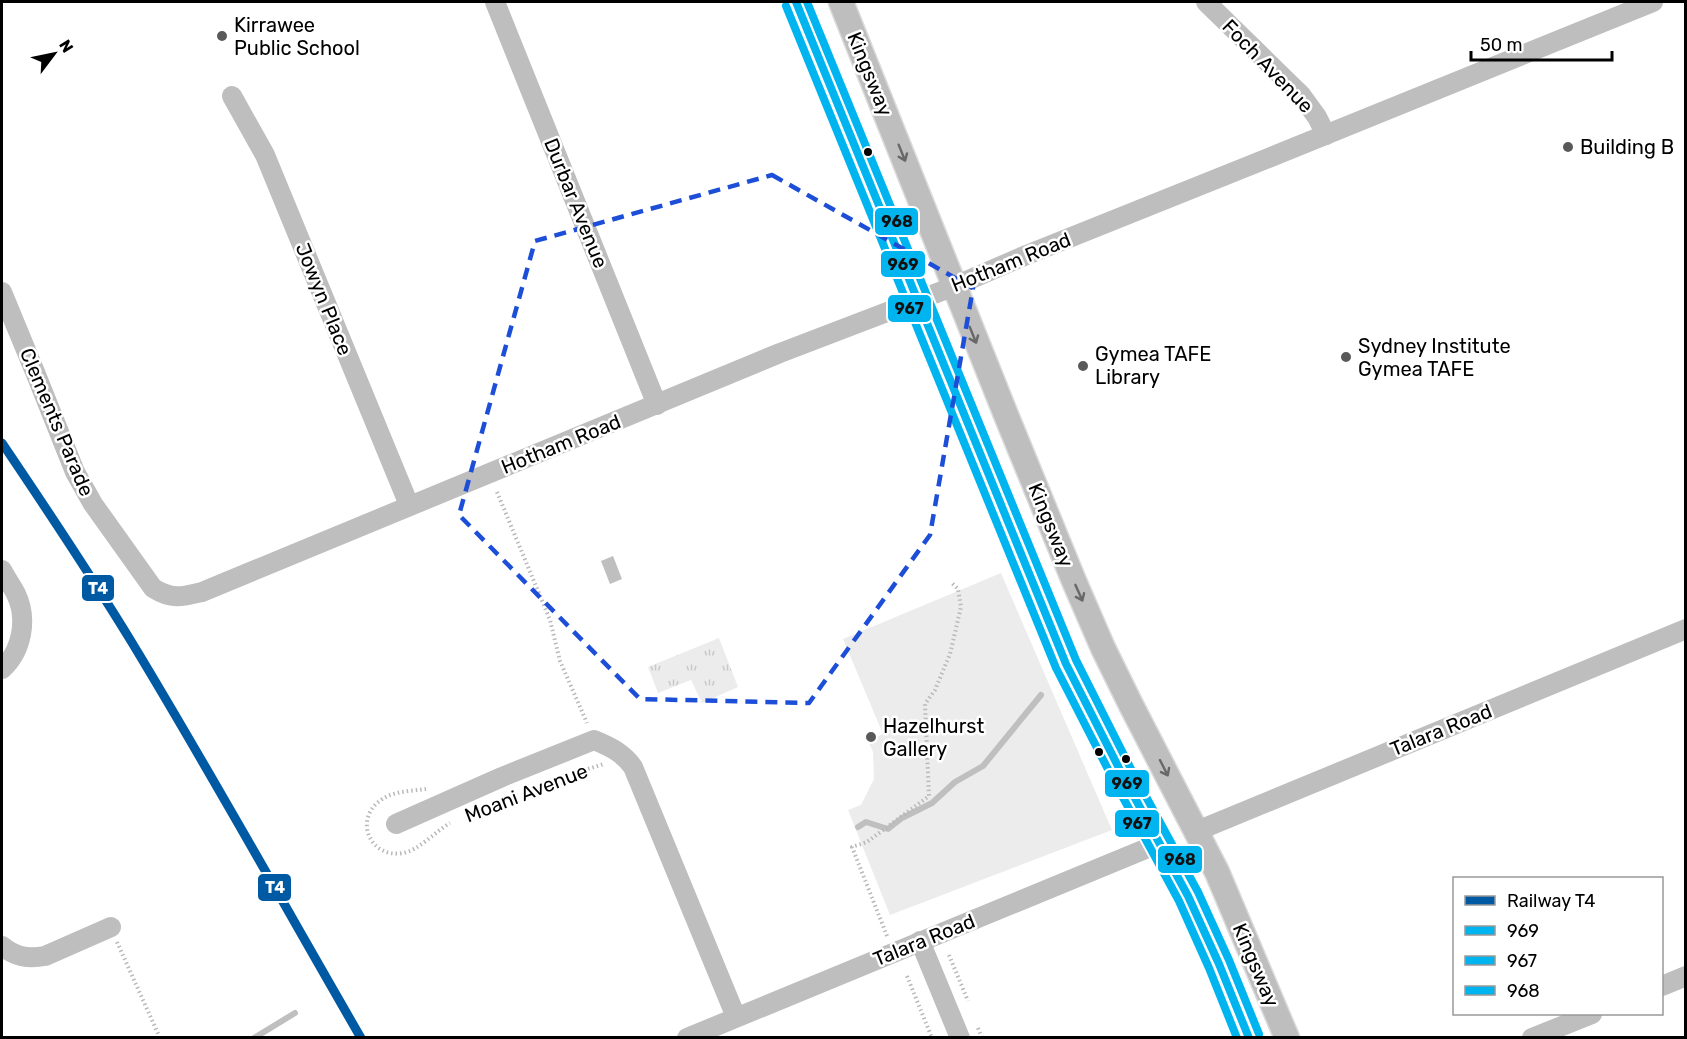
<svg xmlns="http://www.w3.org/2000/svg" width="1687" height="1039" viewBox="0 0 1687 1039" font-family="Rubik,sans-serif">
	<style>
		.grass { fill: url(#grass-tufts) }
		.park { fill: #ececec }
		.water { fill: #bfbfbf }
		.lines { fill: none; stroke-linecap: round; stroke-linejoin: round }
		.stream { stroke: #bfbfbf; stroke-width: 6 }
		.major-casing { stroke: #dbdbdb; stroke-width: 27 }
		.path { stroke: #b9b9b9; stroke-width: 4; stroke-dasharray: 1.5 3; stroke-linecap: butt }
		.minor { stroke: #bebebe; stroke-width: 20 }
		.major { stroke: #bebebe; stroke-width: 24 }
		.bus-1-casing { stroke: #fff; stroke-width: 12 }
		.bus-2-casing { stroke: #fff; stroke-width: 12 }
		.bus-3-casing { stroke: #fff; stroke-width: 12 }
		.bus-1 { stroke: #00b5ef; stroke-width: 8 }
		.bus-2 { stroke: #00b5ef; stroke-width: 8 }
		.bus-3 { stroke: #00b5ef; stroke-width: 8 }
		.rail-1-casing { stroke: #fff; stroke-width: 14 }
		.rail-1 { stroke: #005aa3; stroke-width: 9 }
		.oneway { stroke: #686868 }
		.marked { fill: none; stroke: #1d4ed8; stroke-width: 4.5; stroke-dasharray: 12 8; stroke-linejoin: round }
		.poi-dot { fill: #595959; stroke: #fff; stroke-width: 2 }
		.bus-dot { fill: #000; stroke: #fff; stroke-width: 2 }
		.labels { text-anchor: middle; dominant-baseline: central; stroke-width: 5; stroke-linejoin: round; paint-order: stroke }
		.poi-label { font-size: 20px; fill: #000; stroke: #fff; text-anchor: start }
		.street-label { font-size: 20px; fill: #000; stroke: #fff }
		.line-badge { stroke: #fff; stroke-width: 2 }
		.badge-label { font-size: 16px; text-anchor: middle; font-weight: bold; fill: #fff }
		.pale-badge-label { font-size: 16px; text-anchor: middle; font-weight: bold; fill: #111 }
	</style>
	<defs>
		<pattern id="grass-tufts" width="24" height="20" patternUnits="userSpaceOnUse" patternTransform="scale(1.5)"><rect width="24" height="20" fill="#ececec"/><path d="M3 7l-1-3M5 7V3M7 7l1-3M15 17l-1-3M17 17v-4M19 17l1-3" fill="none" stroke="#c9c9c9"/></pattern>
	</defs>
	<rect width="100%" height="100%" fill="#fff"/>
	<path class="grass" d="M719 638 738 687 702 703 691 680 658 693 648 667Z"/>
	<path class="park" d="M1001 573 1112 830 890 915 848 810 861 805 874 779 873 752 868 741 883 734 843 639Z"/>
	<path class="water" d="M613 556 622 579 610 584 601 561Z"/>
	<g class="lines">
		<g class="stream">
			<path d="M858 827 866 822 888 829 902 818 932 803 955 782 983 766 1041 695"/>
			<path d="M254 1038 295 1013"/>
		</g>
		<defs>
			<g id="major">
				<path d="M796 2 1066 664 1123 776 1188 896 1219 964 1249 1038"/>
				<path d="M841 2 1006 415 1074 581 1103 648 1131 705 1217 872 1287 1038"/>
			</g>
		</defs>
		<use href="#major" class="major-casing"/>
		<g class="path">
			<path d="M497 492 550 620 560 661 587 723"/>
			<path d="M545 782 604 764"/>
			<path d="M426 789C411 791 393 791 381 800 353 819 370 859 403 853 418 851 436 831 450 823"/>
			<path d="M887 936 852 847 867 842 929 796 925 704 935 690 950 654 961 607 958 589 951 582"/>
			<path d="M117 942 160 1038"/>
			<path d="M949 955 968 1001"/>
			<path d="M907 976 932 1038"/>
			<path d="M978 1028 982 1038"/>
		</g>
		<g class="minor">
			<path d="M495 2 657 405"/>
			<path d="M1206 2 1301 95 1317 117 1326 135"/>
			<path d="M232 96 265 155 409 505"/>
			<path d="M2 292 35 372 75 472 93 504 153 588C172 600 182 597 202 592L780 353 955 286 1024 256 1266 159 1653 2"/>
			<path d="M2 570C6 578 12 586 16 594 28 619 22 651 2 669"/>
			<path d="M396 824 502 777 594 740C611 747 623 753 633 767L736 1017"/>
			<path d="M1197 831 1686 629"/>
			<path d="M920 941 960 1038"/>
			<path d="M2 946C15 957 28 959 45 956L111 927"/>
			<path d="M1662 986 1686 976"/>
			<path d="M687 1038 1160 843"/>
			<path d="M1532 1038 1592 1014"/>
		</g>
		<use href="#major" class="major"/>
		<defs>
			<path id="bus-1" d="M796 2 1066 664 1123 776 1188 896 1219 964 1249 1038"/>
			<path id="bus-2" d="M786 6 1056 668 1114 781 1179 901 1209 968 1237 1038"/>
			<path id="bus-3" d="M807 2 1076 660 1132 771 1198 892 1229 960 1259 1034"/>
		</defs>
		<use href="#bus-1" class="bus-1-casing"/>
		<use href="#bus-2" class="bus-2-casing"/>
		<use href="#bus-3" class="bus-3-casing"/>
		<use href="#bus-1" class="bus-1"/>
		<use href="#bus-2" class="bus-2"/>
		<use href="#bus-3" class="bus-3"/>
		<defs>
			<path id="rail-1" d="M2 443C46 508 90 574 131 641 210 771 284 905 361 1038"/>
		</defs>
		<use href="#rail-1" class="rail-1-casing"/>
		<use href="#rail-1" class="rail-1"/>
	</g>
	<defs><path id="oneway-shaft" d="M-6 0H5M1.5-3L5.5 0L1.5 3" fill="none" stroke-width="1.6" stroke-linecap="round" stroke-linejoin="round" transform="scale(1.5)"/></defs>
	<g class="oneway">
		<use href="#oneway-shaft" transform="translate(902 153) rotate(68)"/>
		<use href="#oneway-shaft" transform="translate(973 335) rotate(68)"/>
		<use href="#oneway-shaft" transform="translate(1079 593) rotate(66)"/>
		<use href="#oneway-shaft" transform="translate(1164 768) rotate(63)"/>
	</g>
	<path class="marked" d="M772 175 973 288 930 535 809 703 640 699 459 515 535 241Z"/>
	<g class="poi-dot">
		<circle cx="222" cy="36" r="6"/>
		<circle cx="1568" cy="147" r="6"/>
		<circle cx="1346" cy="357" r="6"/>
		<circle cx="1083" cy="366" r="6"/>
		<circle cx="871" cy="737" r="6"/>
	</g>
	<g class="bus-dot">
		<circle cx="868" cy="152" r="5"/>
		<circle cx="1099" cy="752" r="5"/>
		<circle cx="1126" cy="759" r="5"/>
	</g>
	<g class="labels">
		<g class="poi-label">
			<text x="234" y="25">Kirrawee<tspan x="234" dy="23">Public School</tspan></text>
			<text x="1580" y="147">Building B</text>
			<text x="1358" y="346">Sydney Institute<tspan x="1358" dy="23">Gymea TAFE</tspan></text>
			<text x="1095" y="354">Gymea TAFE<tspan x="1095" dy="23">Library</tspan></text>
			<text x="883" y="726">Hazelhurst<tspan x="883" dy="23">Gallery</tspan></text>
		</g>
		<g class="street-label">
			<text transform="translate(1268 66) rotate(46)">Foch Avenue</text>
			<text transform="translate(870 74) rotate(68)">Kingsway</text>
			<text transform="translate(576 203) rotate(68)">Durbar Avenue</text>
			<text transform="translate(1011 262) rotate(-22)">Hotham Road</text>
			<text transform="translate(324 299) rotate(68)">Jowyn Place</text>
			<text transform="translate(57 422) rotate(67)">Clements Parade</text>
			<text transform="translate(561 444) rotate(-22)">Hotham Road</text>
			<text transform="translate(1051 525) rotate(68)">Kingsway</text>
			<text transform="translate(1441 730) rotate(-22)">Talara Road</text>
			<text transform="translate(526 793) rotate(-21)">Moani Avenue</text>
			<text transform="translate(924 940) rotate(-22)">Talara Road</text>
			<text transform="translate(1256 965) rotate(67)">Kingsway</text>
		</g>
	</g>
	<g class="line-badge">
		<rect x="874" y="207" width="45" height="29" rx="6" fill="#00b5ef"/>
		<rect x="880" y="250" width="46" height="28" rx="6" fill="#00b5ef"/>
		<rect x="887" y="294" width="45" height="29" rx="6" fill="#00b5ef"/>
		<rect x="81" y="574" width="34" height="28" rx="6" fill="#005aa3"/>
		<rect x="1104" y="769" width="46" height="29" rx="6" fill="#00b5ef"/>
		<rect x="1114" y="809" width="46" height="29" rx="6" fill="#00b5ef"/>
		<rect x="1157" y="845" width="46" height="29" rx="6" fill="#00b5ef"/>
		<rect x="257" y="873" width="35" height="29" rx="6" fill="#005aa3"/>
	</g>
	<g class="badge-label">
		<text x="98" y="594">T4</text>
		<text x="275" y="893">T4</text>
	</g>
	<g class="pale-badge-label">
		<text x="897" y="227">968</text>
		<text x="903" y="270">969</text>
		<text x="909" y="314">967</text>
		<text x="1127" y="789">969</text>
		<text x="1137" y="829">967</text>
		<text x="1180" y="865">968</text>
	</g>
	<rect width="1687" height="1039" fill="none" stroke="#000000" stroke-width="6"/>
	<rect x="1453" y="877" width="210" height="138" fill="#ffffff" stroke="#999999" stroke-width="1.5"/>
	<rect x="1465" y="896" width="30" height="9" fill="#005aa3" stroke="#999999" stroke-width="1.5"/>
	<text x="1507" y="907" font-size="18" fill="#000000">Railway T4</text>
	<rect x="1465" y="926" width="30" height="9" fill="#00b5ef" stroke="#999999" stroke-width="1.5"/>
	<text x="1507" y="937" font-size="18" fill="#000000">969</text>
	<rect x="1465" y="956" width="30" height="9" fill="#00b5ef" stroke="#999999" stroke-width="1.5"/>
	<text x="1507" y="967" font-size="18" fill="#000000">967</text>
	<rect x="1465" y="986" width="30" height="9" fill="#00b5ef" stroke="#999999" stroke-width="1.5"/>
	<text x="1507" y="997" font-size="18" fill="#000000">968</text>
	<g transform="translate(54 54) rotate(58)" stroke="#ffffff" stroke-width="4.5" paint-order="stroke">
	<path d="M0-4.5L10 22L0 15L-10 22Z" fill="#000000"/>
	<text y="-9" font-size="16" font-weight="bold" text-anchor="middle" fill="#000000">N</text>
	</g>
	<path d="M1471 51v9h141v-9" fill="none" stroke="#000000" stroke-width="3"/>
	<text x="1480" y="51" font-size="18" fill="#000000" stroke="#ffffff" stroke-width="4.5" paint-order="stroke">50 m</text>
</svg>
